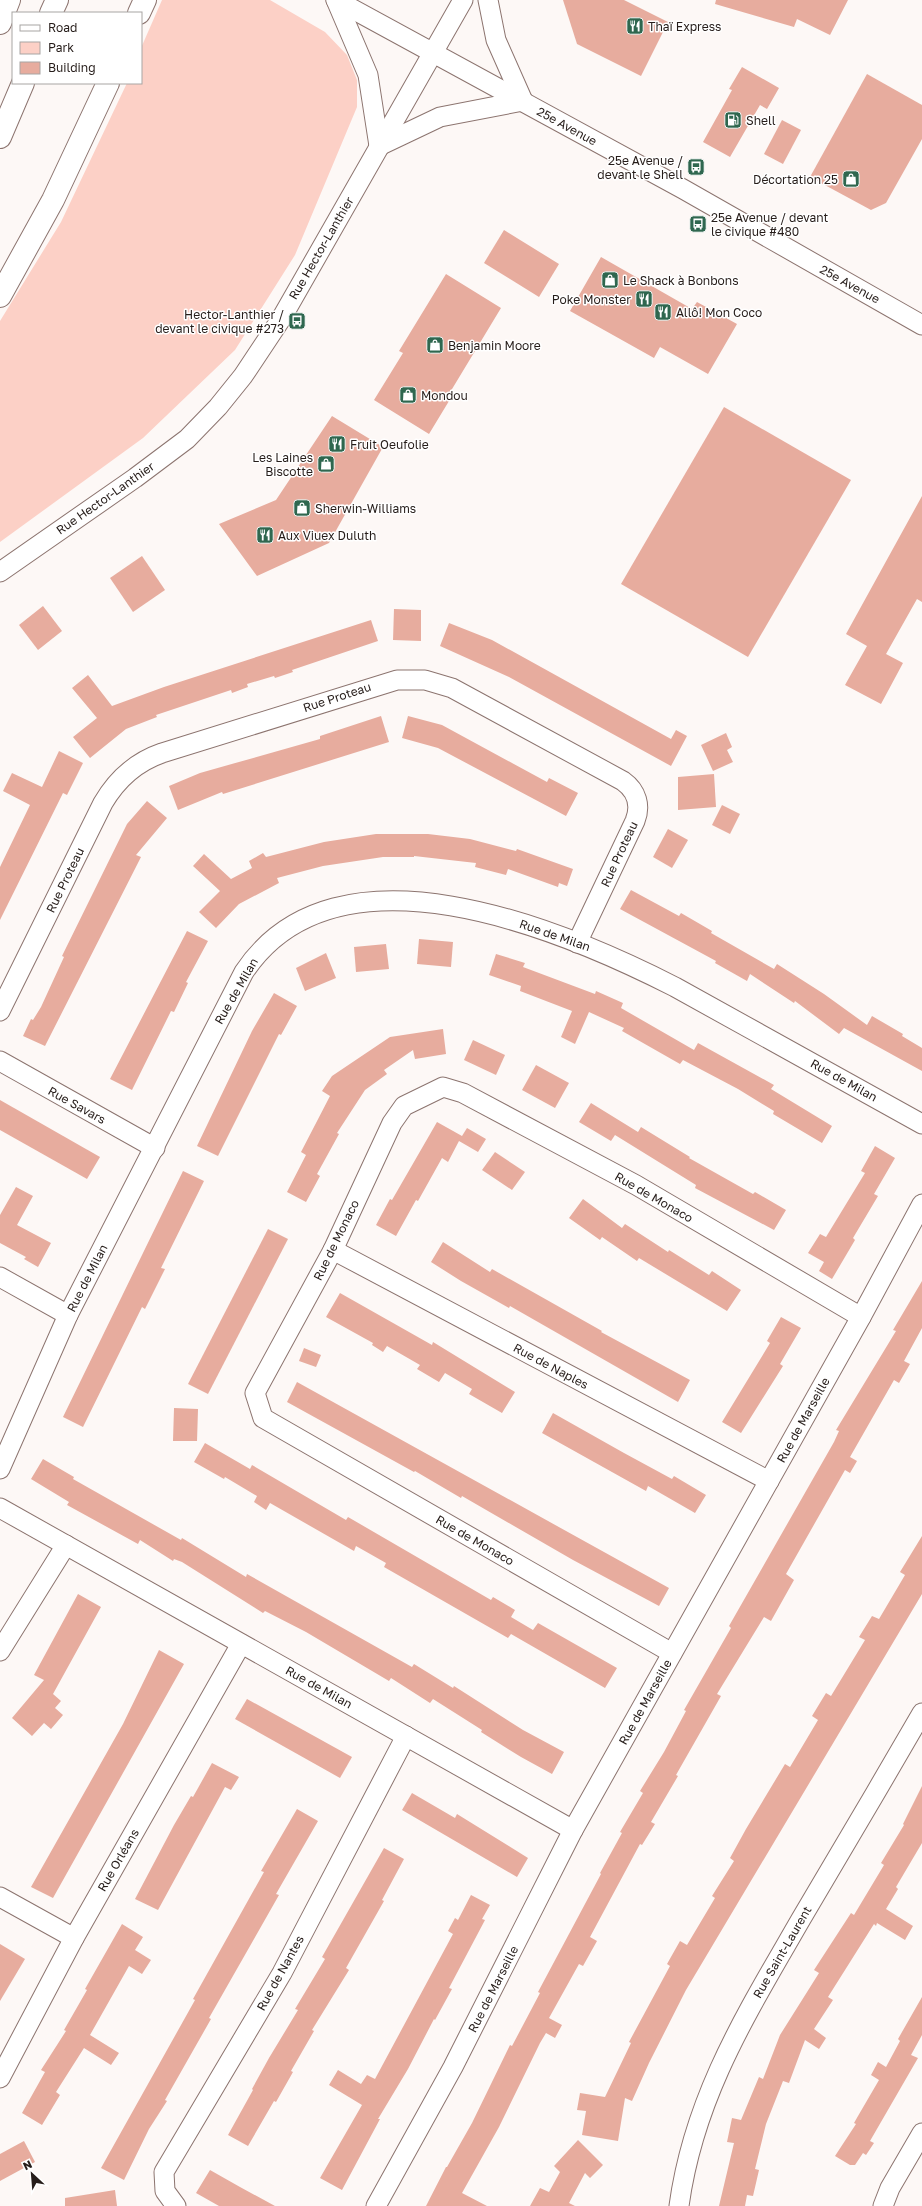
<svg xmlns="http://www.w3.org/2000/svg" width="922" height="2206" viewBox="0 0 922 2206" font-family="'Golos Text',sans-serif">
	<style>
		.green { fill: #fcd0c6 }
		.building { fill: #e7ac9e }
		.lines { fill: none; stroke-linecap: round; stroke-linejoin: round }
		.minor-casing { stroke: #8c746f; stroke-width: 21 }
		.highway-casing { stroke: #8c746f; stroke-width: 24 }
		.minor { stroke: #fff; stroke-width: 19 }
		.highway { stroke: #fff; stroke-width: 22 }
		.labels { text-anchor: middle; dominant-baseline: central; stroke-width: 3; stroke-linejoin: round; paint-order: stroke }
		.poi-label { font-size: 12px; fill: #261d1a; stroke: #fff; text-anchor: start }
		.street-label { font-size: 12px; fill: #261d1a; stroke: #fff }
	</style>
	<rect width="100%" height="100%" fill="#fdf8f6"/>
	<path class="green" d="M162 0H270L325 32 347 55 357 80V107L295 255 235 350 143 438 0 542V321L61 222 127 83H141V48Z"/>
	<g class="building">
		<path d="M563 0H624L668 22 641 76 577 44Z"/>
		<path d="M716 0H848L830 35 797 19 794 27 715 4Z"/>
		<path d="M742 67 779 88 767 109 760 105 730 157 703 142 732 90 729 89Z"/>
		<path d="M867 74 922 105V139L886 203 871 210 810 177Z"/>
		<path d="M782 120 801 130 783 164 764 154Z"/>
		<path d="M504 230 559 264 539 297 484 263Z"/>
		<path d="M601 257 692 309 697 302 737 324 708 374 660 347 654 358 570 311Z"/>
		<path d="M446 274 501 308 446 399 449 401 429 434 374 400 403 353 399 351Z"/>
		<path d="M724 407 851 480 748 657 621 584Z"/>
		<path d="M332 416 383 447 329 543 257 576 219 524 276 500Z"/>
		<path d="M922 496V602L917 599 886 654 903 663 881 704 845 685 867 646 846 634Z"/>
		<path d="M142 556 165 590 133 612 110 578Z"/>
		<path d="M43 606 62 631 38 650 19 625Z"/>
		<path d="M394 609 421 610V641L393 640Z"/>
		<path d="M371 620 378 641 292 670 293 672 275 678 274 676 247 684 248 687 232 693 231 690 156 715 157 717 126 729 90 758 73 737 97 718 72 688 88 675 112 706 164 687Z"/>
		<path d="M449 623 492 640 671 739 676 730 687 736 671 766 509 677 440 646Z"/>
		<path d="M381 716 389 742 223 794 222 792 178 810 169 786 200 773 320 739V736Z"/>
		<path d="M408 716 442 725 547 782 549 778 578 793 566 816 438 748 402 738Z"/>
		<path d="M726 733 732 747 727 750 733 762 713 771 701 745Z"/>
		<path d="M59 751 83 763 67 795 63 793 0 920V867L30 805 3 791 12 773 42 787Z"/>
		<path d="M714 774 716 807 678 810V777Z"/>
		<path d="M147 801 167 818 136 855 141 857 45 1046 23 1036 31 1019 33 1020 41 1007 64 957 62 956 127 824Z"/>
		<path d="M722 805 740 814 730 834 712 825Z"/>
		<path d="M668 829 688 840 672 868 653 857Z"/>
		<path d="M376 834H428L470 839 516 851 517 849 573 869 567 886 559 883 558 887 508 869 506 875 475 867 476 863 414 856V857H383L323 866 277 878 279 883 239 904 216 928 199 912 220 891 193 866 204 854 231 879 252 868 249 861 263 853 266 857 324 842Z"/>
		<path d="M631 890 679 916 681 913 712 931 711 933 774 969 777 964 824 994 867 1025 872 1016 903 1034 902 1036 922 1048V1071L844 1028 839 1034 795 1001 794 1003 750 974 747 981 715 963 716 961 620 909Z"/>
		<path d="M187 931 208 941 186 982 188 983 174 1012 171 1011 132 1090 110 1079Z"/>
		<path d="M419 939 453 942 451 967 417 964Z"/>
		<path d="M386 944 389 969 356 972 354 947Z"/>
		<path d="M326 953 336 978 305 991 296 968Z"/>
		<path d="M496 954 525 963 523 967 595 994 596 991 623 1003 621 1008 694 1050 698 1043 774 1085 771 1089 832 1126 822 1143 773 1114 774 1111 738 1089 683 1060 680 1064 622 1031 624 1028 589 1012 575 1044 561 1037 572 1011 520 991 521 986 489 975Z"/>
		<path d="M274 993 297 1006 281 1035 279 1034 218 1156 197 1146 252 1031Z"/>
		<path d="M443 1029 446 1054 415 1059 413 1050 384 1070 387 1074 365 1090 337 1133 339 1134 317 1174 320 1176 306 1202 287 1192 306 1155 301 1152 330 1096 322 1091 332 1076 390 1037Z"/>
		<path d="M473 1040 505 1055 496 1075 464 1060Z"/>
		<path d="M536 1065 569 1083 555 1108 522 1090Z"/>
		<path d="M0 1100 100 1157 87 1179 0 1130Z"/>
		<path d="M591 1103 638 1132 641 1127 690 1157 689 1158 753 1194 755 1192 786 1210 774 1230 695 1188 696 1185 615 1135 611 1141 579 1122Z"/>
		<path d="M437 1122 462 1136 467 1128 486 1139 478 1152 459 1141 448 1162 442 1158 418 1201 416 1200 396 1236 376 1225 390 1199 392 1200Z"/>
		<path d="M875 1146 895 1158 874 1194 878 1196 853 1238 855 1240 832 1279 819 1271 824 1262 808 1253 820 1234 826 1237 865 1173 861 1171Z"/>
		<path d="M495 1152 525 1172 512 1190 482 1170Z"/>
		<path d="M183 1171 204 1181 161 1268 165 1269 145 1309 142 1307 83 1427 63 1417Z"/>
		<path d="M16 1187 33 1196 17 1225 51 1243 38 1267 24 1259 26 1257 0 1243V1215Z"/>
		<path d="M583 1199 622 1228 625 1224 668 1252 669 1250 709 1275 712 1271 741 1290 727 1311 639 1258 637 1261 602 1237 600 1240 569 1218Z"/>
		<path d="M268 1229 288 1239 208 1394 188 1384Z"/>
		<path d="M443 1242 490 1272 492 1269 602 1331 601 1332 690 1380 678 1402 510 1306 509 1308 461 1281 431 1262Z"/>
		<path d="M922 1281V1328L904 1361 910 1364 899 1383 894 1380 850 1457 857 1461 850 1473 845 1470 786 1574 794 1580 771 1621 764 1617 717 1694 721 1696 676 1775 678 1776 651 1822 655 1824 642 1845 640 1844 590 1937 597 1941 583 1966 579 1964 549 2018 562 2025 555 2038 546 2033 540 2043 499 2127 462 2193 487 2206H426L446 2167H447L472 2123 510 2045 512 2046 540 1993 538 1992 601 1874 600 1873 622 1833 620 1832 643 1793 640 1791 664 1752 686 1711 684 1710 731 1628 729 1626 834 1442 839 1431 836 1430 896 1331 893 1330Z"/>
		<path d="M340 1293 432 1345 433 1342 515 1392 502 1413 469 1394 472 1389 445 1373 439 1382 417 1369 420 1365 387 1346 383 1352 372 1345 373 1343 326 1317Z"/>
		<path d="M781 1317 801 1328 780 1364 783 1366 741 1433 722 1422 770 1343 767 1341Z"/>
		<path d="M304 1348 321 1355 316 1367 299 1361Z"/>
		<path d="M297 1382 669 1588 659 1606 573 1560 462 1496 461 1498 415 1471 414 1472 287 1402Z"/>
		<path d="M174 1408 198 1409 197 1441H173Z"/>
		<path d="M553 1413 624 1453 672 1479 674 1476 706 1495 695 1513 648 1486 646 1491 542 1433Z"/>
		<path d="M205 1443 250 1469 252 1465 346 1520 348 1517 491 1600 493 1597 515 1610 511 1617 533 1630 538 1623 617 1668 605 1688 511 1634 508 1638 384 1567 386 1563 356 1546 354 1551 270 1503 266 1510 254 1502 257 1496 225 1477 224 1479 194 1462Z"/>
		<path d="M43 1459 74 1477 73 1479 181 1540 182 1538 246 1577 247 1574 412 1667 414 1664 453 1688 454 1686 523 1730 564 1752 552 1774 521 1757 481 1732 482 1730 433 1699 430 1703 391 1678 389 1681 306 1632 265 1611 263 1613 182 1562 174 1559 173 1561 140 1540 138 1544 67 1505 69 1502 31 1479Z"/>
		<path d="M922 1536V1594L686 1990 649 2063 632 2101 625 2098 618 2141 582 2135 586 2111 577 2110 580 2093 605 2097 631 2043 629 2042 670 1966 667 1964 680 1941 687 1945 715 1898 712 1896 734 1861 730 1858 746 1829 785 1764 790 1767 818 1720 812 1716 826 1693 831 1696 865 1640 859 1637 872 1616 879 1619 905 1575 900 1572Z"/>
		<path d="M78 1594 101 1607 53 1694 61 1701 55 1708 63 1715 51 1729 44 1723 32 1736 12 1718 44 1680 34 1675Z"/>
		<path d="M159 1650 184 1664 53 1898 31 1887 123 1724Z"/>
		<path d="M247 1699 352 1757 340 1778 235 1719Z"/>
		<path d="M212 1763 239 1777 231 1790 225 1787 158 1910 135 1899 174 1825 191 1796 193 1797Z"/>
		<path d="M922 1786V1843L896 1887 898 1889 886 1909 913 1926 905 1940 877 1923 876 1926 874 1924 828 1997 833 2000 814 2029 826 2038 819 2049 805 2040 789 2083 783 2081 766 2124 755 2169 759 2170 753 2196 747 2195 745 2206H719L734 2143 727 2142 732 2118 741 2120 759 2077 763 2079 780 2035 819 1973 814 1970 851 1913 854 1915 884 1865 881 1863 904 1825 903 1824Z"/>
		<path d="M412 1793 455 1818 457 1814 528 1858 517 1877 402 1810Z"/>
		<path d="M297 1809 318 1821 276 1894 279 1895 209 2018 211 2019 165 2100 167 2101 149 2129 124 2180 101 2168 195 2000 193 1999 264 1872 261 1871Z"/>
		<path d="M384 1848 404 1859 382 1900 384 1901 346 1968 349 1970 312 2030 314 2031 291 2071 293 2072 276 2102 274 2101 248 2146 228 2135 253 2090 252 2089 269 2058 298 2010 295 2009 325 1959 322 1957Z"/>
		<path d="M471 1895 490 1905 482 1919 485 1920 449 1988 452 1989 435 2020 434 2019 408 2069 378 2119H380L342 2190 320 2178 362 2105 329 2085 338 2070 361 2084 367 2075 375 2079 453 1934 448 1931 455 1918 458 1920Z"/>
		<path d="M122 1924 143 1937 135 1950 151 1960 142 1974 129 1966 90 2035 119 2053 111 2065 84 2048 56 2092 60 2095 42 2125 22 2113 45 2072 41 2070 66 2031 64 2030 87 1990 85 1989Z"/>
		<path d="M0 1944 25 1959 0 2001Z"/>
		<path d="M922 1997V2035L911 2055 918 2058 870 2141 874 2143 866 2155 863 2153 855 2165H850L835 2156 856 2124 854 2123 858 2116 879 2080 871 2075 878 2062 886 2067 900 2041 898 2039Z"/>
		<path d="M578 2140 603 2165 590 2178 585 2173 569 2203 575 2206H530L540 2188 549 2192 560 2172 554 2166Z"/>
		<path d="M24 2141 35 2162 0 2181V2154Z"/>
		<path d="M210 2170 240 2187 275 2206H219L196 2193Z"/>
		<path d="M115 2190 117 2206H65V2198Z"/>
	</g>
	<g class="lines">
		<defs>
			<g id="minor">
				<path d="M336 0 683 189 922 325"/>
				<path d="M336 0 368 75 379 146"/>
				<path d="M488 0 496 40 523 101"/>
				<path d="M379 146 440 117 523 101"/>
				<path d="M0 572 135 478 187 439 218 407 243 376 281 319 463 0"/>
				<path d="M0 1011 103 803C117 779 136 762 162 753L397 680H425L452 688 623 781C637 791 641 806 635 821L577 943"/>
				<path d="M0 1061 155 1148"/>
				<path d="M333 1250 769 1481"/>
				<path d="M0 1277 68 1315"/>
				<path d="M0 1469 68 1315 244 972C336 834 561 929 675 987L922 1124"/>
				<path d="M0 1508 573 1830"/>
				<path d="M0 1651 66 1545"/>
				<path d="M672 1653 263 1418 255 1393 333 1250 392 1123 404 1106 443 1087 463 1093 636 1185 861 1317"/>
				<path d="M0 1897 74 1938"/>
				<path d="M0 2078 74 1938 241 1644"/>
				<path d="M176 2206 165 2191 164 2172 282 1973 406 1736"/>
				<path d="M376 2206 453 2067 573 1830 861 1317 922 1204"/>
				<path d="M679 2206C694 2096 747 2013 801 1919 842 1850 882 1782 922 1713"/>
				<path d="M883 2206 890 2188 922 2133"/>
			</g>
			<g id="highway">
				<path d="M51 13 57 0"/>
				<path d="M139 13 145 0"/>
				<path d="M0 23 9 0"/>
				<path d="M0 137 23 83"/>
				<path d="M0 296 53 200 108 83"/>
			</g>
		</defs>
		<use href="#minor" class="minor-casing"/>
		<use href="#highway" class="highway-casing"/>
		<use href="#minor" class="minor"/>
		<use href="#highway" class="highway"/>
	</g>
	<defs>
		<symbol id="restaurant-square" viewBox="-11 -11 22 22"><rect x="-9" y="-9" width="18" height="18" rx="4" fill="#2f674f" stroke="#fff"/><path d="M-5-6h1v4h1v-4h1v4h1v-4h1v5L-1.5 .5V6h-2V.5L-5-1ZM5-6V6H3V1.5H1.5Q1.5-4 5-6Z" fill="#fff"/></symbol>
		<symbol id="fuel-square" viewBox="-11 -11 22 22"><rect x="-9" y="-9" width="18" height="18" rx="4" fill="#2f674f" stroke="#fff"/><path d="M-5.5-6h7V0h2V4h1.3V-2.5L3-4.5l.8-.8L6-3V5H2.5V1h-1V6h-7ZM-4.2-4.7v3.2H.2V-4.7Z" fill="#fff"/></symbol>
		<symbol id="bus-square" viewBox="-11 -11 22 22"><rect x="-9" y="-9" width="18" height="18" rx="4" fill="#2f674f" stroke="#fff"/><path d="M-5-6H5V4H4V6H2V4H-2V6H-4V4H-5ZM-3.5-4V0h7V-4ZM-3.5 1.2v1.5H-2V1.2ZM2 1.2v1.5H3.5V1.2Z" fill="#fff"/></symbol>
		<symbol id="shop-square" viewBox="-11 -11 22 22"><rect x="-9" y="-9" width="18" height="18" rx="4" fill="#2f674f" stroke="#fff"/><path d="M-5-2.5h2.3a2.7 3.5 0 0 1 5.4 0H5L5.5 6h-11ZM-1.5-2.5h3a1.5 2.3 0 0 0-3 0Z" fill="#fff"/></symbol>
	</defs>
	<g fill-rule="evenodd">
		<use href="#restaurant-square" x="625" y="16" width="20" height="20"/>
		<use href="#fuel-square" x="723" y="110" width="20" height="20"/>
		<use href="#bus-square" x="686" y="157" width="20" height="20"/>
		<use href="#shop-square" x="841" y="169" width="20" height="20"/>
		<use href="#bus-square" x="688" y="214" width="20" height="20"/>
		<use href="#shop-square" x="600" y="270" width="20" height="20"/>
		<use href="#restaurant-square" x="634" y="289" width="20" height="20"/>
		<use href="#restaurant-square" x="653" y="302" width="20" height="20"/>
		<use href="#bus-square" x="287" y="311" width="20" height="20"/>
		<use href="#shop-square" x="425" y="335" width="20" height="20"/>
		<use href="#shop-square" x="398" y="385" width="20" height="20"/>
		<use href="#restaurant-square" x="327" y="434" width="20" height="20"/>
		<use href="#shop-square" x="316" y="454" width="20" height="20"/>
		<use href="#shop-square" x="292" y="498" width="20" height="20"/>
		<use href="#restaurant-square" x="255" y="525" width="20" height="20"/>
	</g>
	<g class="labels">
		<g class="poi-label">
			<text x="648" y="26">Thaï Express</text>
			<text x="746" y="120">Shell</text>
			<text x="683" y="160" text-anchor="end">25e Avenue /<tspan x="683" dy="14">devant le Shell</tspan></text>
			<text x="838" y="179" text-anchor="end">Décortation 25</text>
			<text x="711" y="217">25e Avenue / devant<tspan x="711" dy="14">le civique #480</tspan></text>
			<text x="623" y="280">Le Shack à Bonbons</text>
			<text x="631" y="299" text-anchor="end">Poke Monster</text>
			<text x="676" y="312">Allô! Mon Coco</text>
			<text x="284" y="314" text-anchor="end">Hector-Lanthier /<tspan x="284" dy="14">devant le civique #273</tspan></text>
			<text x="448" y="345">Benjamin Moore</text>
			<text x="421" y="395">Mondou</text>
			<text x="350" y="444">Fruit Oeufolie</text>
			<text x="313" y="457" text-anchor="end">Les Laines<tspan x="313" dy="14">Biscotte</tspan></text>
			<text x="315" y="508">Sherwin-Williams</text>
			<text x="278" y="535">Aux Viuex Duluth</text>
		</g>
		<g class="street-label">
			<text transform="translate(567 126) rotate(29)">25e Avenue</text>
			<text transform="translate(321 248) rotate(-60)">Rue Hector-Lanthier</text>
			<text transform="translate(850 284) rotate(29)">25e Avenue</text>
			<text transform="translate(105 498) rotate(-35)">Rue Hector-Lanthier</text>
			<text transform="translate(337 697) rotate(-18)">Rue Proteau</text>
			<text transform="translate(619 854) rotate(-65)">Rue Proteau</text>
			<text transform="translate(65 880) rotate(-64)">Rue Proteau</text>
			<text transform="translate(555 935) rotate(19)">Rue de Milan</text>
			<text transform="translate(236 991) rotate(-60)">Rue de Milan</text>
			<text transform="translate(844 1080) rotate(29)">Rue de Milan</text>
			<text transform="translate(77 1105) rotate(29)">Rue Savars</text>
			<text transform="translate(654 1197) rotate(30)">Rue de Monaco</text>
			<text transform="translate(336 1240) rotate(-64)">Rue de Monaco</text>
			<text transform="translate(87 1278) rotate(-63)">Rue de Milan</text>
			<text transform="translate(551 1366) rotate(28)">Rue de Naples</text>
			<text transform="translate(803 1420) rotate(-61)">Rue de Marseille</text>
			<text transform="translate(475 1540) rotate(30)">Rue de Monaco</text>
			<text transform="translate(319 1687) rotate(29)">Rue de Milan</text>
			<text transform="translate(645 1702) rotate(-61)">Rue de Marseille</text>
			<text transform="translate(118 1860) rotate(-60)">Rue Orléans</text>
			<text transform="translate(782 1952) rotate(-60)">Rue Saint-Laurent</text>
			<text transform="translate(280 1973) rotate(-61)">Rue de Nantes</text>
			<text transform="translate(493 1989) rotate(-63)">Rue de Marseille</text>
		</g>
	</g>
	<rect x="12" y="12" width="130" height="72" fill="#ffffff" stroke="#a8a5a3"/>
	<rect x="20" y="25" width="20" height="6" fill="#ffffff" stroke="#a8a5a3"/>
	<text x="48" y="32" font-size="12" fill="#261d1a">Road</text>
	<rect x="20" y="42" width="20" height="12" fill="#fcd0c6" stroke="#a8a5a3"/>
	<text x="48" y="52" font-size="12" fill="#261d1a">Park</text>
	<rect x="20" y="62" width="20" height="12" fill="#e7ac9e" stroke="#a8a5a3"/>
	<text x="48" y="72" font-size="12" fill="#261d1a">Building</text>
	<g transform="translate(32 2174) rotate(334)" stroke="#ffffff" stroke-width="3" paint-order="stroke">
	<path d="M0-3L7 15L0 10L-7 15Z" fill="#261d1a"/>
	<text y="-6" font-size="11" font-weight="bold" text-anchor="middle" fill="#261d1a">N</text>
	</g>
</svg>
